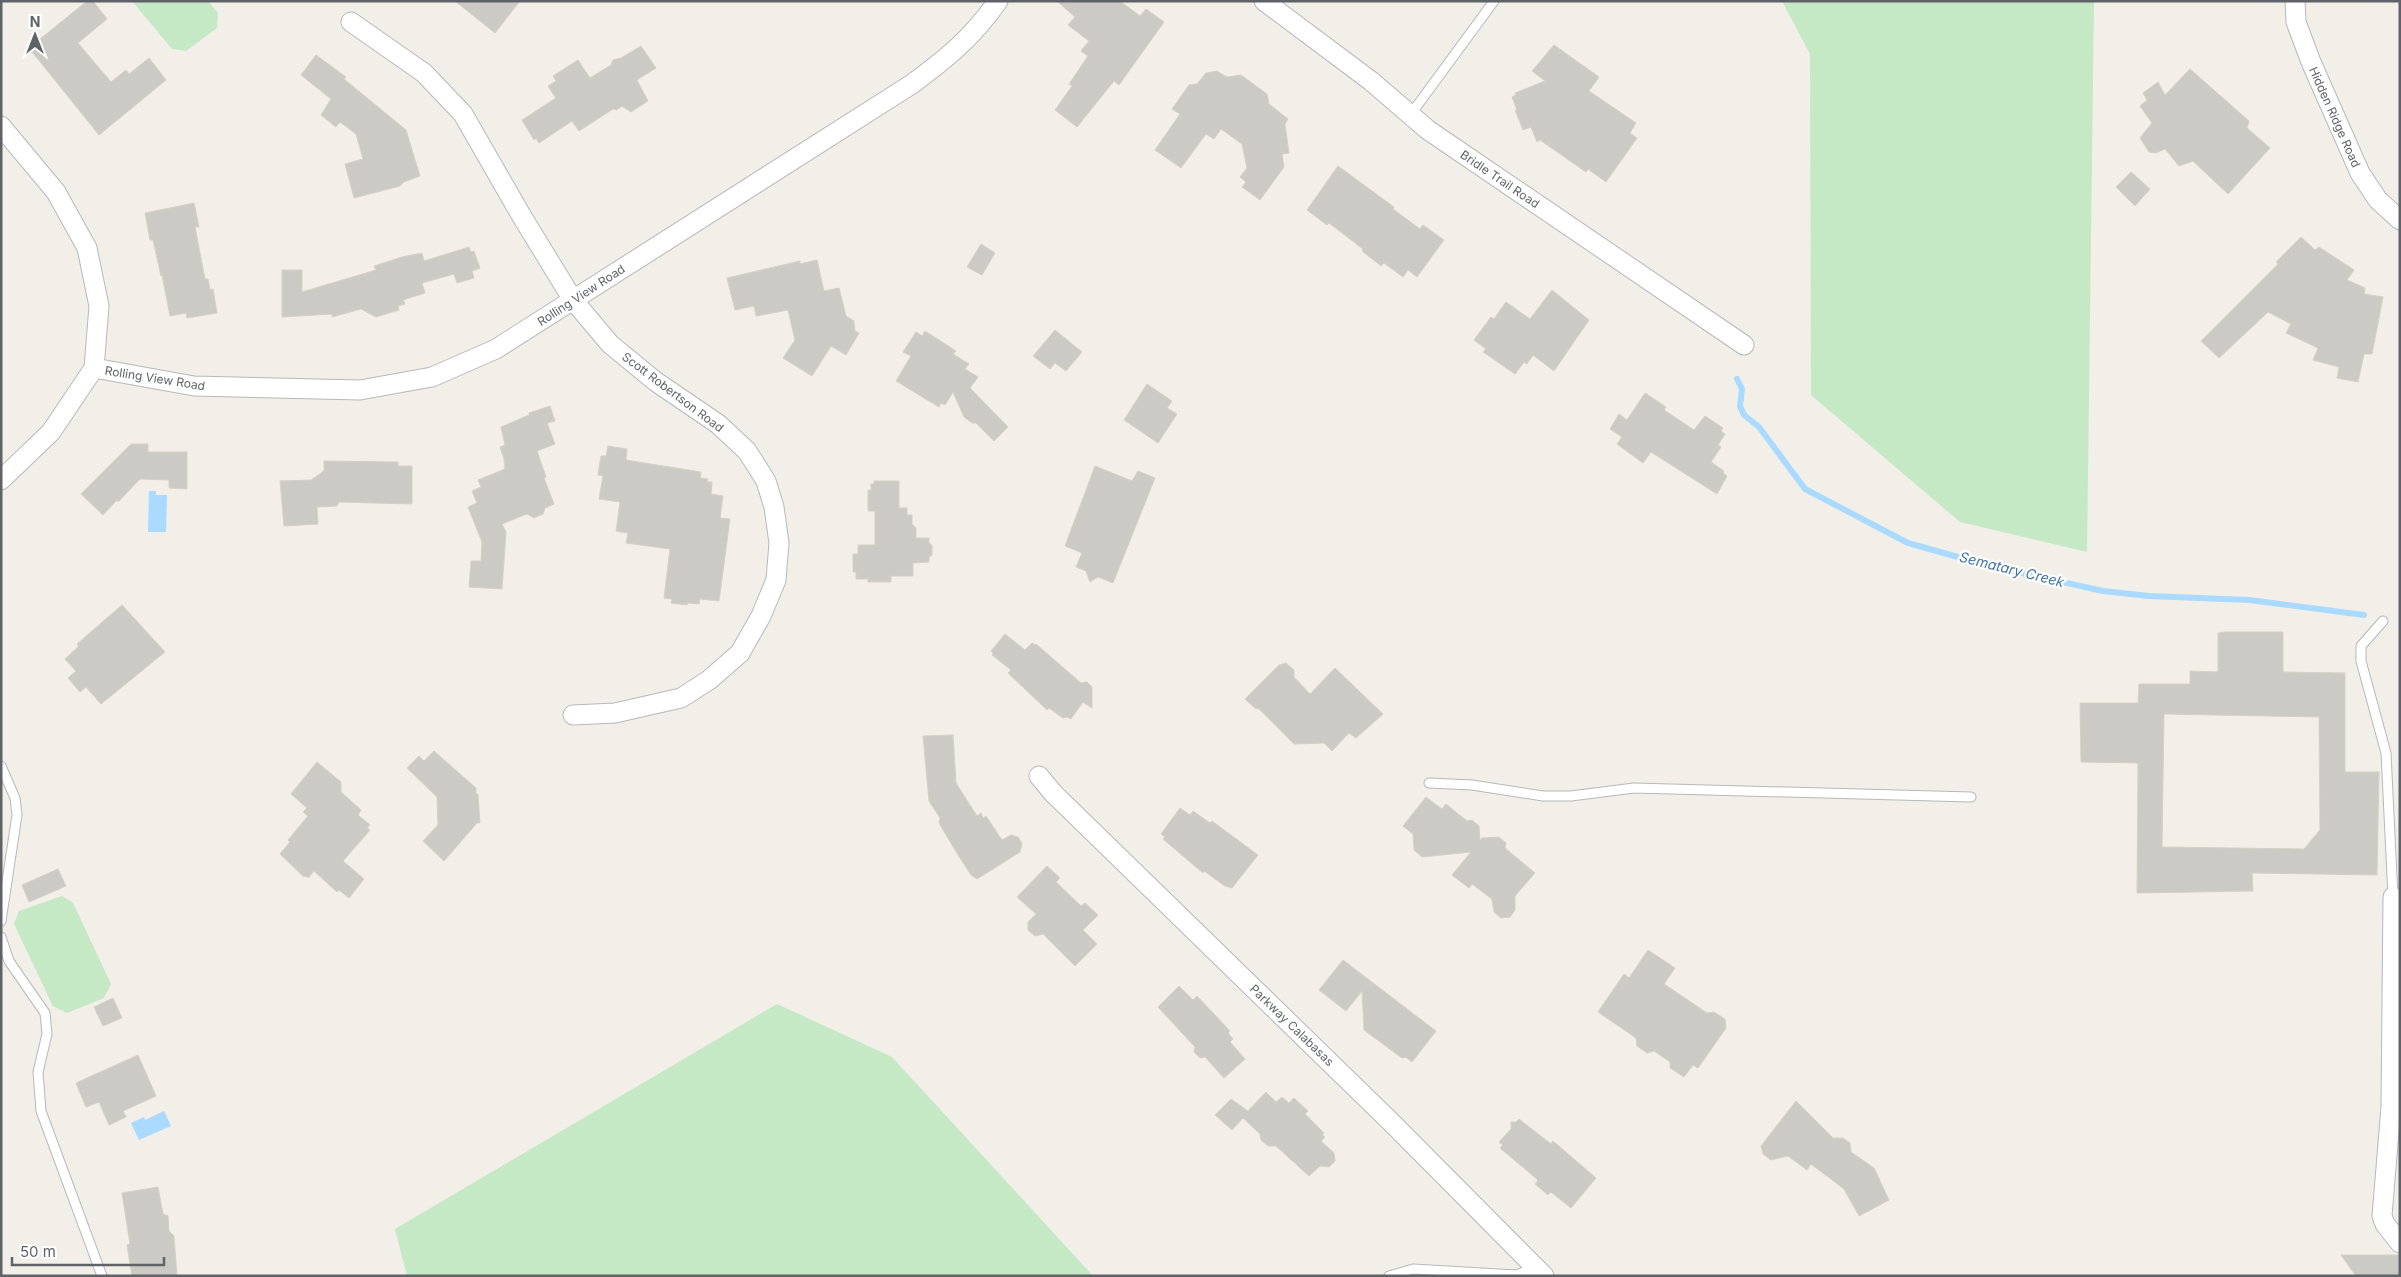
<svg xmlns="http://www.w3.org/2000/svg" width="2401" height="1277" viewBox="0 0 2401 1277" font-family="Inter,sans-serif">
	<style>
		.green { fill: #c5e8c5 }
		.water { fill: #aadaff }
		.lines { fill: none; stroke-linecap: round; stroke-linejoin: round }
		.stream { stroke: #aadaff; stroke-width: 6 }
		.building { fill: #cccac5; stroke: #d6d1c6; fill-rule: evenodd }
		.lane-casing { stroke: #b5b8bc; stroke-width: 11 }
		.street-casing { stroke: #b5b8bc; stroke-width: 21 }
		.lane { stroke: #fff; stroke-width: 9 }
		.street { stroke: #fff; stroke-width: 19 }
		.labels { text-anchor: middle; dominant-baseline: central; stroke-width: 4.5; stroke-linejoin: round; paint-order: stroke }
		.street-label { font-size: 12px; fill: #5f6368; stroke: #fff }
		.water-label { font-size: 14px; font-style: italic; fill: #4174aa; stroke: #fff }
	</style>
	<rect width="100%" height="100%" fill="#f1efe8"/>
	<g class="green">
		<path d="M132 1H208L218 13 217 28 186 51 172 49Z"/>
		<path d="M1782 1H2094L2087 552 1960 522 1811 395 1810 54Z"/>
		<path d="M62 896 73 903 111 984 104 998 67 1013 53 1006 14 924 19 911Z"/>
		<path d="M777 1004 892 1057 1093 1276H407L395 1229Z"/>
	</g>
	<g class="water">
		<path d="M149 491H156V495H167L166 532H148Z"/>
		<path d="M164 1111 171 1126 139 1140 131 1123 144 1117 145 1120Z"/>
	</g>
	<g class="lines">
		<path class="stream" d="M1737 379 1742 389 1740 406 1744 415 1759 427 1805 489 1908 543 1990 566 2103 591 2149 596 2249 600 2364 615"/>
	</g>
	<g class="building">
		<path d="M87 1H93L107 19 78 43 111 82 126 70 129 74 149 58 166 80 99 135 29 48Z"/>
		<path d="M455 1H520L495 33Z"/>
		<path d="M1057 1H1120L1140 16 1146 9 1164 22 1119 85 1114 81 1077 127 1055 110 1072 86 1069 84 1088 56 1081 51 1089 41 1068 25 1075 17Z"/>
		<path d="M1554 45 1599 77 1589 91 1636 123 1630 133 1637 138 1606 182 1588 169 1586 172 1540 140 1537 142 1531 127 1523 130 1515 110H1517L1512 97 1516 95 1515 93 1545 81 1532 71Z"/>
		<path d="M641 46 656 68 637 80 648 101 631 112 622 106 617 110 613 109 579 131 572 121 539 143 536 138 534 140 522 120 556 98 548 86 556 81 553 76 578 60 590 78 611 65 613 60 621 58Z"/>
		<path d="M316 55 346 77 344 79 406 130 420 176 404 182 400 186 354 198 345 164 363 159 356 134 340 122 336 127 321 115 331 99 301 75Z"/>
		<path d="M2190 69 2249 121 2247 128 2270 148 2228 194 2193 161 2179 166 2165 149 2156 153 2149 152 2140 138 2152 123 2140 106 2147 100 2143 93 2158 82 2165 95Z"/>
		<path d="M1217 71 1227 77 1241 75 1267 94 1269 104 1288 119 1285 124 1289 153 1282 154 1284 167 1260 200 1242 187 1246 182 1240 177 1247 168 1242 144 1221 129 1214 139 1206 134 1181 168 1155 150 1180 114 1172 109 1189 85 1197 84 1206 73Z"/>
		<path d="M1338 166 1394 207 1393 209 1420 229 1423 225 1444 240 1417 277 1408 270 1403 277 1384 263 1381 266 1362 251 1363 249 1329 223 1327 225 1307 210Z"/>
		<path d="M2131 172 2150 189 2135 206 2116 187Z"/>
		<path d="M194 203 199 227H195L205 279H208L210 290 213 289 217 313 187 318 186 313 170 316 162 275 161 276 153 240H150L145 213Z"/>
		<path d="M2301 237 2315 250 2319 247 2354 270 2347 280 2365 288 2364 294 2383 297 2372 354H2364L2358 382 2337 378 2339 367 2313 360 2318 348 2286 333 2291 324 2268 312 2219 358 2201 341 2278 264 2276 262Z"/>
		<path d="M981 244 995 253 982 275 967 267Z"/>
		<path d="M469 247 471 252 474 251 480 268 472 271 474 278 457 283 454 274 422 283 425 293 403 300 405 304 398 306 399 310 376 317 361 309 332 317V314L282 317V270H302V292L376 270 374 266 402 257 422 253 424 261Z"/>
		<path d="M817 260 824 291 839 288 846 316 854 321 855 331 859 333 846 355 831 346 812 376 783 358 795 340 788 310 756 316 754 306 735 310 727 278 800 261V264Z"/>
		<path d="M1552 290 1589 320 1554 371 1533 355 1527 364 1524 362 1515 374 1483 352 1486 349 1474 340 1491 317 1494 319 1506 302 1530 319Z"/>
		<path d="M1055 330 1082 352 1066 371 1055 363 1050 369 1033 356Z"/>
		<path d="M925 331 956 351 953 354 969 364 965 369 978 377 970 388 1008 427 994 441 976 423H972L964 417 953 392 945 405 941 403 939 407 896 381 911 356 903 352 916 332 922 336Z"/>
		<path d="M1147 384 1172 401 1167 408 1177 414 1158 443 1124 420Z"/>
		<path d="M1645 393 1666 407 1664 410 1694 430 1705 416 1723 428 1721 431 1725 434 1718 445 1721 447 1711 462 1724 471 1723 473 1727 476 1717 494 1651 452 1643 463 1617 444 1622 437 1610 429 1619 414 1627 420Z"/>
		<path d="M550 406 555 421 547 423 555 444 537 451 546 477 544 478 554 504 545 508 543 514 534 518 527 514 502 524 506 532 502 589 469 587 471 561H481L482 542 468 507 477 503 472 491 481 487 478 480 505 469 504 459 500 447 505 445 501 427 529 415V413Z"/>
		<path d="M131 444H148V452H187V489L169 488V480L140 479 118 502 117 500 103 515 81 494Z"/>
		<path d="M608 446 627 449 626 460 701 472 700 478 708 479 707 482H712L711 494 723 496 720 518 730 519 719 601 700 599 699 604 688 603 687 605 671 603 672 599 664 598 670 549 626 543 628 533 616 531 620 502 599 499 603 476 598 475 601 456H606Z"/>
		<path d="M324 461 398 462V466H412V504L339 502 337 506 317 507 318 524 284 526 280 481 311 480 324 471Z"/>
		<path d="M1095 466 1132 481 1138 471 1155 478 1113 583 1098 577 1090 582 1086 571 1076 567 1082 553 1065 546Z"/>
		<path d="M874 481H899V508H907V515H912V524L916 528V538H929V543L932 545V555L929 557V562L913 563V576H891V582H868V579H856V572H853V554H858V545H875V511H868V490H871V484H874Z"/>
		<path d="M122 605 165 652 101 704 86 687 80 692 68 678 76 671 65 659 79 646 77 644Z"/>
		<path d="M2225 632H2283V672L2345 673V772H2379L2377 875 2252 873 2253 891 2137 893 2138 763 2081 762 2080 703H2138L2139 684H2190V671L2218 672V633ZM2164 714 2319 717 2320 830 2304 849 2162 847Z"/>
		<path d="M1005 634 1025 650 1032 643 1035 645 1036 644 1081 683 1087 682 1092 687V708L1083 702 1071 719 1067 717 1063 718 1049 708 1047 710 1008 673 1011 670 992 655 993 653 991 651Z"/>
		<path d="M1286 663 1294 670V677L1310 694 1335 668 1383 714 1356 738 1349 733 1332 751 1324 743 1294 744 1259 709 1255 708 1245 699 1279 665Z"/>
		<path d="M953 735 956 783 977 816 981 813 983 818 986 816 1002 840 1011 835 1018 837 1022 843 1020 852 977 879 971 875 955 850 939 823 940 818 929 801 923 736Z"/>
		<path d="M434 751 476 788V794H478L480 823H477L444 861 423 841 438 825 437 797 407 768 419 756 424 761Z"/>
		<path d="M317 762 341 782V792L361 810 358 815 370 825 367 828 370 830 343 861 364 879 349 898 339 890 337 892 314 871 308 878 306 876 304 877 280 854 290 842 288 840 308 816 303 812 307 808 291 794Z"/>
		<path d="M1426 797 1442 809 1446 804 1467 821 1472 820 1479 826 1480 841 1482 838 1499 837 1506 843 1505 848 1535 873 1515 896V910L1510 917 1501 918 1494 912 1492 899 1472 884 1469 888 1452 875 1471 852 1422 857 1414 850 1413 834 1403 826Z"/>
		<path d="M1180 808 1190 815 1193 811 1210 823 1212 821 1258 855 1232 888 1225 886 1204 871 1203 873 1163 839 1165 837 1161 834Z"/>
		<path d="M1047 866 1060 878 1056 882 1081 906 1085 903 1098 915 1083 930 1097 944 1075 966 1043 934 1035 936 1028 930V922L1036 914 1017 897Z"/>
		<path d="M58 869 66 886 29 902 22 885Z"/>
		<path d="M1648 950 1675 968 1664 984 1707 1013 1714 1012 1725 1019 1726 1028 1698 1068 1693 1065 1684 1077 1670 1068V1062L1654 1051 1647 1053 1637 1046 1636 1038 1598 1012 1624 974 1629 978Z"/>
		<path d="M1343 960 1436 1031 1412 1062 1406 1057 1402 1058 1364 1030 1362 991 1346 1011 1319 990Z"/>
		<path d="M1179 986 1193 1000 1197 996 1230 1031 1228 1033 1233 1039 1230 1042 1245 1059 1224 1078 1205 1057 1200 1058 1194 1052 1195 1047 1158 1007Z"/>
		<path d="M113 998 122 1018 103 1026 94 1007Z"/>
		<path d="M138 1055 156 1096 123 1111 126 1117 109 1125 99 1102 86 1107 76 1083Z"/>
		<path d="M1266 1092 1276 1102 1282 1097 1289 1103 1294 1098 1308 1111 1305 1114 1324 1133 1322 1135 1325 1137 1321 1141 1334 1153 1335 1161 1329 1167 1320 1166 1309 1176 1276 1146H1268L1261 1140 1260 1134 1243 1118 1232 1130 1215 1115 1231 1099 1248 1111Z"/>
		<path d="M1796 1101 1833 1138H1843L1850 1143 1851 1152 1874 1168 1889 1200 1859 1216 1844 1189 1811 1164 1807 1170 1788 1156 1771 1160 1763 1154 1761 1146Z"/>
		<path d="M1519 1119 1551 1144 1553 1141 1596 1178 1571 1208 1551 1192 1548 1195 1535 1184 1538 1180 1500 1148 1503 1145 1499 1142 1511 1129V1122H1516Z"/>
		<path d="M158 1187 163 1214 168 1216 169 1231 174 1236 177 1276H132L127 1245 130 1244 122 1193Z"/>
		<path d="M2341 1255H2400V1276H2356Z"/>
	</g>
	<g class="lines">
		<defs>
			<g id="lane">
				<path d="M1411 114 1494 1"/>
				<path d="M2383 621 2361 646V661L2386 753 2393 897"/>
				<path d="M1 766 15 798 17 815 1 921"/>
				<path d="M1429 783 1472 785 1543 796H1571L1634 788 1971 797"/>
				<path d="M1 937 9 961 45 1013 47 1034 38 1072 41 1111 102 1276"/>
				<path d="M1389 1276 1413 1269 1516 1275 1535 1268"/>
			</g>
			<g id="street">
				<path d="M1264 1 1371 81 1428 130 1744 345"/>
				<path d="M2295 1 2296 22 2311 62 2360 173 2378 200 2400 220"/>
				<path d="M351 22 424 73 463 114 521 215 573 300 610 344 655 381 718 424 747 451 766 481 774 507 779 543 776 580 761 616 740 653 709 680 681 698 615 713 573 715"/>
				<path d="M1 126 56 192 87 248 99 306 94 368 51 432 1 480"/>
				<path d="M94 368 194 386 360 390 432 377 496 349 912 84C947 58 972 38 998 1"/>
				<path d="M1039 776 1053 793 1392 1123 1544 1276"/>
				<path d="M2393 897 2391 1107 2382 1216 2385 1224 2400 1243"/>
			</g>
		</defs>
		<use href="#lane" class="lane-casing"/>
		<use href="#street" class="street-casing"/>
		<use href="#lane" class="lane"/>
		<use href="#street" class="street"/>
	</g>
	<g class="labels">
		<g class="street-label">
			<text transform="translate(2335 117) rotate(66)">Hidden Ridge Road</text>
			<text transform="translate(1500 179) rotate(34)">Bridle Trail Road</text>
			<text transform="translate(581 295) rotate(-33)">Rolling View Road</text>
			<text transform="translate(155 378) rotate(9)">Rolling View Road</text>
			<text transform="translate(673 392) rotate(37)">Scott Robertson Road</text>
			<text transform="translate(1292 1025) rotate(44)">Parkway Calabasas</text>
		</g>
		<g class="water-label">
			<text transform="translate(2012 569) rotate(14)">Sematary Creek</text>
		</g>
	</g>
	<rect width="2401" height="1277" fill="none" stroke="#5f6368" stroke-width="5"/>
	<g transform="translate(35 35)" stroke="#ffffff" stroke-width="4" paint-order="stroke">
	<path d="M0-4L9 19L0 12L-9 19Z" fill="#5f6368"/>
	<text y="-8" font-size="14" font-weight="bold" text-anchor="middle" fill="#5f6368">N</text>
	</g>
	<path d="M12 1257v8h152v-8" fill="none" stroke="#5f6368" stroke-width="2.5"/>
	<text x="20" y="1257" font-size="15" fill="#5f6368" stroke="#ffffff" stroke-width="4" paint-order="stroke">50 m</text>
</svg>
